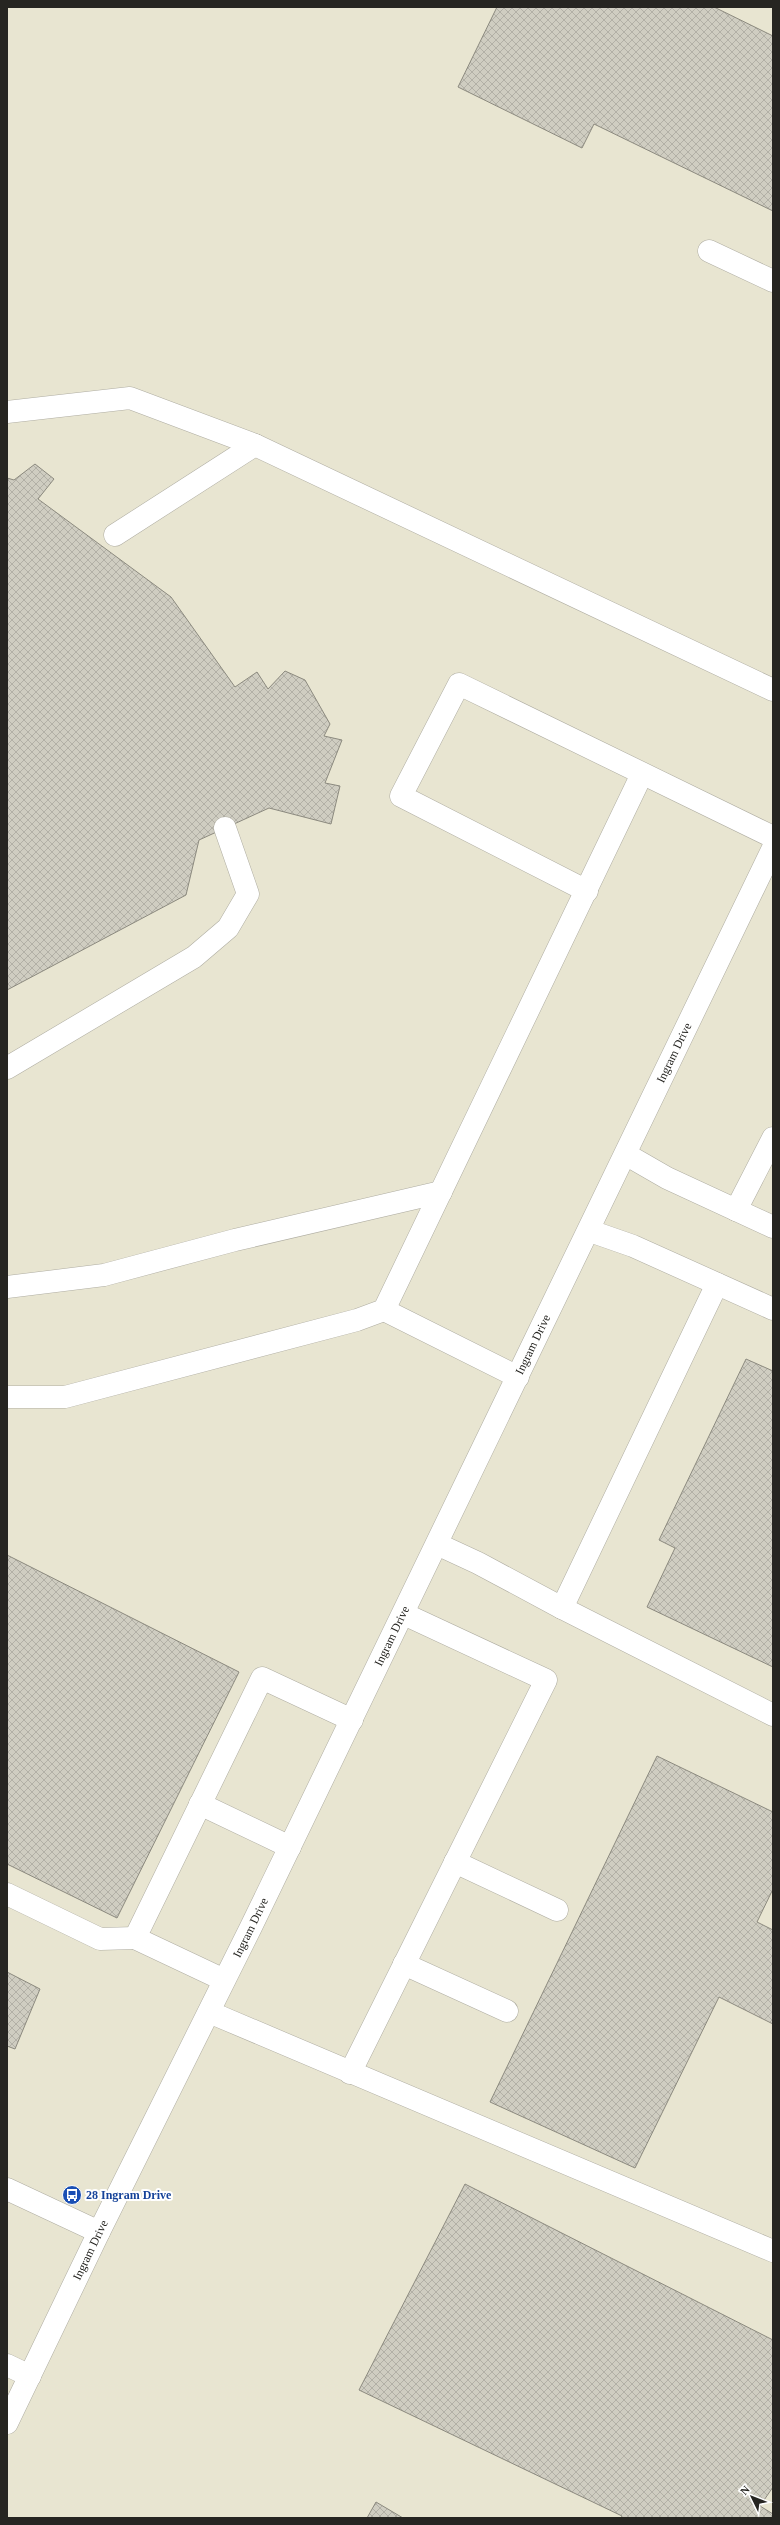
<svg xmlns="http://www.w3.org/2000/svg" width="780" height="2525" viewBox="0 0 780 2525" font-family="Georgia,serif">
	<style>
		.built { fill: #e8e5d1 }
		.building { fill: url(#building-cross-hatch); stroke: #8c8a7f }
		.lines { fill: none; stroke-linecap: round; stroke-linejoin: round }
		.minor-casing { stroke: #afada2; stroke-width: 23 }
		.minor { stroke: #fff; stroke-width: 22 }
		.labels { text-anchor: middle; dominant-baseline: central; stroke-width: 4; stroke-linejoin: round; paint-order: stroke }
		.street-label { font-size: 12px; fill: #262521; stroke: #fff }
		.transit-label { font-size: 12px; font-weight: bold; fill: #164399; stroke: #fff; text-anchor: start }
	</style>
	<defs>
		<pattern id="building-cross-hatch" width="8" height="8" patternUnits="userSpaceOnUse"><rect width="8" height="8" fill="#cfcdc1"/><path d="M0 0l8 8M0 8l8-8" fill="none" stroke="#b2b0a6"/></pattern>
	</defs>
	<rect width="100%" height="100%" fill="#f3f1e4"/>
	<rect class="built" x="7" y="7" width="766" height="2511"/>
	<g class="building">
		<path d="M497 7H714L773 36V211L594 124 582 148 458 87Z"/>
		<path d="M35 464 54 479 38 499 171 597 235 687 257 672 268 689 285 671 305 680 330 724 324 736 342 740 325 783 340 786 331 824 269 808 199 840 186 895 7 990V478L14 480Z"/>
		<path d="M746 1359 773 1371V1667L647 1607 675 1548 659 1540Z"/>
		<path d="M7 1555 239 1672 117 1918 7 1864Z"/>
		<path d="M657 1756 773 1812V1889L757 1922 773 1930V2024L719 1997 635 2168 490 2102Z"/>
		<path d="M7 1972 40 1989 15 2049 7 2046Z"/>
		<path d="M465 2184 773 2340V2487L760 2506 773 2514V2518H621L622 2516 359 2390Z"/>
		<path d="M376 2502 403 2518H367Z"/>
	</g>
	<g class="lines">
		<defs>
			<g id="minor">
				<path d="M709 251 773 281"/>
				<path d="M7 412 130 398 255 445 773 690"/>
				<path d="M115 535 255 445"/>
				<path d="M587 891 401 796 459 684 773 837"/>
				<path d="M7 1068 194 957 228 928 248 894 225 828"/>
				<path d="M627 1155 667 1178 773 1227"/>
				<path d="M736 1210 773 1138"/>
				<path d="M590 1231 633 1246 773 1309"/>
				<path d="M7 1287 104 1275 235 1240 441 1192"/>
				<path d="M384 1310 518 1377"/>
				<path d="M7 1397H65L357 1320 384 1310 642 774"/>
				<path d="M437 1544 478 1563 562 1608 717 1284"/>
				<path d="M562 1608 773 1715"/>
				<path d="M200 1804 290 1847"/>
				<path d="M455 1862 557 1910"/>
				<path d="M7 1894 100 1939 135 1938"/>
				<path d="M404 1964 507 2011"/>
				<path d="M224 1980 135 1938 262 1678 352 1720"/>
				<path d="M209 2012 773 2251"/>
				<path d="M350 2073 546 1680 404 1614"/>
				<path d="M7 2189 99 2232"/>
				<path d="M7 2365 30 2376"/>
				<path id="s1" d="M7 2423 99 2232 251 1927 773 848"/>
			</g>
		</defs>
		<use href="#minor" class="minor-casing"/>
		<use href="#minor" class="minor"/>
	</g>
	<defs>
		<symbol id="bus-disc" viewBox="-11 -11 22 22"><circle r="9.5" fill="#1a4fb4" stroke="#fff"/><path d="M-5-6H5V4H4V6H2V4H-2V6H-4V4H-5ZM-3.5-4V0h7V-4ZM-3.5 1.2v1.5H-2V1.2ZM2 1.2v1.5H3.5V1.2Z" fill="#fff"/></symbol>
	</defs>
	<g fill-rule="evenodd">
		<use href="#bus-disc" x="61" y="2184" width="22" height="22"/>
	</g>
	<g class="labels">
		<g class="street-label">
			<text stroke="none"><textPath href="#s1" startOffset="1524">Ingram Drive</textPath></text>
			<text stroke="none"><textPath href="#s1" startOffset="1200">Ingram Drive</textPath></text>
			<text stroke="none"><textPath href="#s1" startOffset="876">Ingram Drive</textPath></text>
			<text stroke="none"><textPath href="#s1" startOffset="552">Ingram Drive</textPath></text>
			<text stroke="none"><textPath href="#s1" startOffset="192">Ingram Drive</textPath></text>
		</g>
		<g class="transit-label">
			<text x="86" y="2195">28 Ingram Drive</text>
		</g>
	</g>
	<rect width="780" height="2525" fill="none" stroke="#262521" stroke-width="16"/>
	<g transform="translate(752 2497) rotate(313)" stroke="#ffffff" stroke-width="3" paint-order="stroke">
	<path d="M0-3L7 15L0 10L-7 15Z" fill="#262521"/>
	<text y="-6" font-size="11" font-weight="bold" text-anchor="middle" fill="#262521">N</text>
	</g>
</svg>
